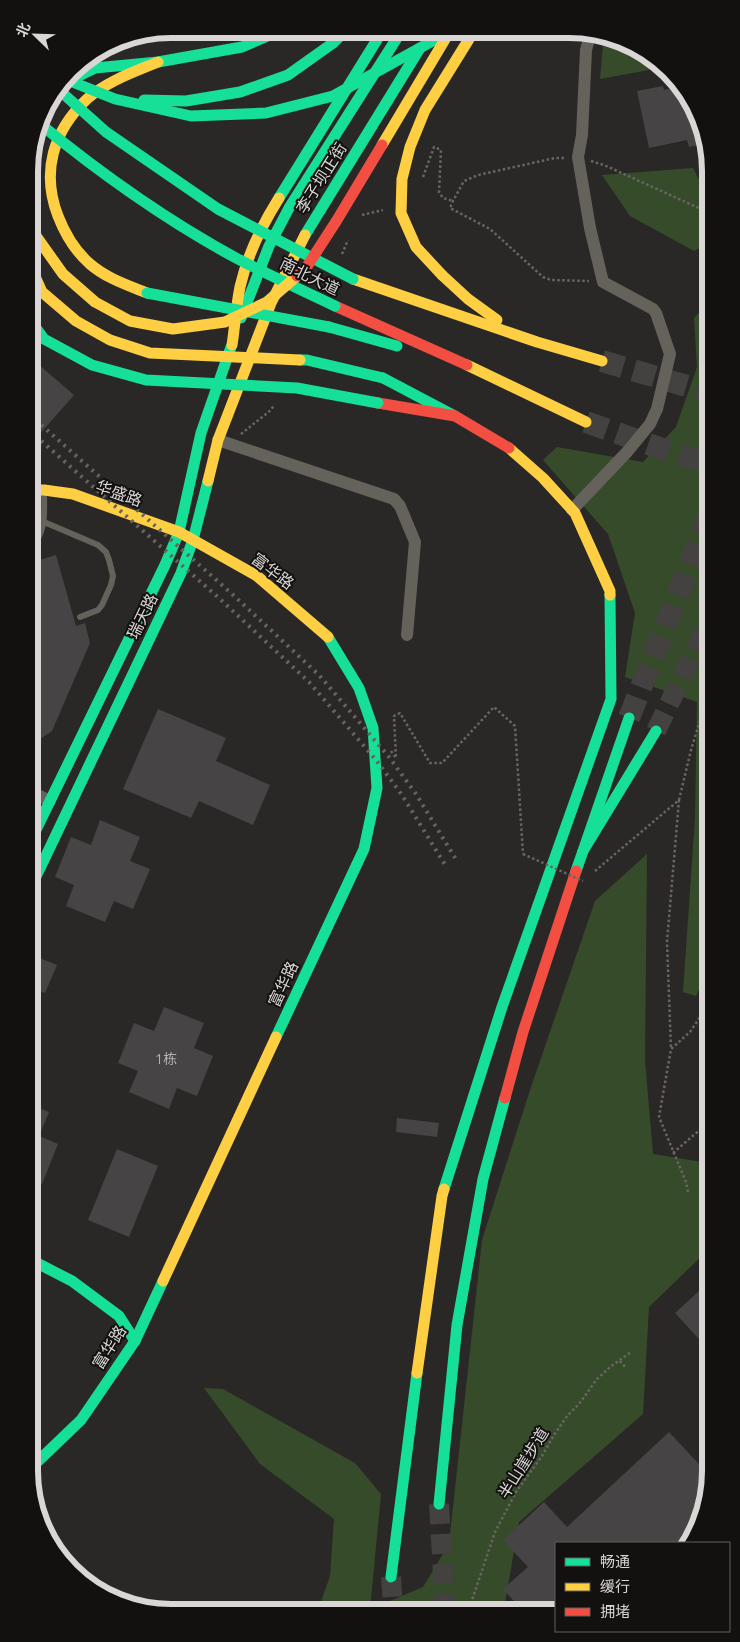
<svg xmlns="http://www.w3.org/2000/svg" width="740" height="1642" viewBox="0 0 740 1642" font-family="Ubuntu,'Noto Sans SC',sans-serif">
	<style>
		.green { fill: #364b29 }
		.building { fill: #464444 }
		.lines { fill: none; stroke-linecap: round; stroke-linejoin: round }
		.primary-tunnel { stroke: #444241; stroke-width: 20; stroke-dasharray: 20 10; stroke-linecap: butt }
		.highway-tunnel { stroke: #444241; stroke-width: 22; stroke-dasharray: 22 11; stroke-linecap: butt }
		.path { stroke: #686662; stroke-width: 2.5; stroke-dasharray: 2.5 2.5; stroke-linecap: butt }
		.lane { stroke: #65625b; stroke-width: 6 }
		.street { stroke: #65625b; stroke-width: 12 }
		.fast { stroke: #16e098; stroke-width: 11 }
		.slow { stroke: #ffcf43; stroke-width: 11 }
		.jam { stroke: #f24e42; stroke-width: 11 }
		.rail { stroke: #66645f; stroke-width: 4; stroke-dasharray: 2.5 5; stroke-linecap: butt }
		.path-bridge { stroke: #686662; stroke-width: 2.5; stroke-dasharray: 2.5 2.5; stroke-linecap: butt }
		.fast-bridge { stroke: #16e098; stroke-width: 11 }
		.slow-bridge { stroke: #ffcf43; stroke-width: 11 }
		.jam-bridge { stroke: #f24e42; stroke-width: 11 }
		.labels { text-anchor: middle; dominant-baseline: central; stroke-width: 4; stroke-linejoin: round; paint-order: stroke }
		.number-label { font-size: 14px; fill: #b4b2b1 }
		.street-label { font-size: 16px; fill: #d9d6d5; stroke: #131110 }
		.rim { fill: none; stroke: #d9d6d5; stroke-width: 6 }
	</style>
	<rect width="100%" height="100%" fill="#2a2827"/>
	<g class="green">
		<path d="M607 37 663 64 665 67 600 79 603 44Z"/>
		<path d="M693 168 707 195V244L694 251 630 216 602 175Z"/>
		<path d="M707 305 709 968 696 996 683 992 695 818 697 702 625 677 635 613 608 534 543 460 557 447 643 462 676 427 697 367 694 318Z"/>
		<path d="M647 854 645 1060 653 1154 702 1162 710 1220V1248L649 1307 643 1414 519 1522 504 1609H371L423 1587 449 1544 482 1240 531 1087 595 901Z"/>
		<path d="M204 1388 223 1389 355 1463 381 1494 370 1609 318 1610 330 1576 334 1519 260 1464Z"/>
	</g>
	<g class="building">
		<path d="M663 86 664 90 677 87 706 134V144L689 147 687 140 649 148 637 91Z"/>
		<path d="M30 357 74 395 30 445Z"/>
		<path d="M56 555 76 626 85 623 90 643 52 731 31 745 30 563Z"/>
		<path d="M158 709 226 738 216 761 270 785 253 825 199 801 191 818 123 789Z"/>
		<path d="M100 820 140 837 130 861 150 869 133 909 114 901 105 922 66 906 74 885 55 877 71 837 91 845Z"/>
		<path d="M32 955 57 965 45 993 32 988Z"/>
		<path d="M164 1007 204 1023 194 1048 213 1056 197 1096 177 1088 169 1109 129 1092 138 1071 118 1063 134 1023 154 1031Z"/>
		<path d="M32 1105 49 1112 39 1136 58 1144 42 1184 33 1180Z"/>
		<path d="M397 1118 439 1123 437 1137 396 1132Z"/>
		<path d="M117 1149 158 1166 129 1237 88 1220Z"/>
		<path d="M710 1281V1351L675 1313Z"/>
		<path d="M669 1432 711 1477 700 1526 690 1543H556V1609H521L503 1589 528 1567 503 1540 544 1502 567 1527Z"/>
	</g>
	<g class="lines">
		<g class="primary-tunnel">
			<path d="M656 731 708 623"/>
			<path d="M439 1504 445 1609"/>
			<path d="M391 1577 393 1609"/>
		</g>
		<g class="highway-tunnel">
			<path d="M602 361 707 392"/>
			<path d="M586 422 671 452 707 463"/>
			<path d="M629 718 708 518"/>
		</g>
		<g class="path">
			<path d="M564 158H555L478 175 464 181 453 201 450 208 490 229 543 277 551 280 589 281"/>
			<path d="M591 161 604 165 701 209 707 208"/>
			<path d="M423 177 434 147 441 150 439 192 443 198 453 201"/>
			<path d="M362 215 383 210"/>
			<path d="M342 254 348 240"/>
			<path d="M241 434 271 410 274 405"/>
			<path d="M391 751 396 758 394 716 400 713 430 763H442L494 707 515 726 523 854"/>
			<path d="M679 800 691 750 708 694"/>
			<path d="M595 871 679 800 667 942 671 1049"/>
			<path d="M673 1153 710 1121"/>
			<path d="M688 1192 686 1182 659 1117 671 1049 690 1032 709 1004"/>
			<path d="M620 1361 626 1368"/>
			<path d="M472 1609V1600L495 1532 516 1492 542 1456 554 1435 567 1416 579 1404 597 1379 610 1367 631 1352"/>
		</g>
		<g class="lane">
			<path d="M30 519 44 522 98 545 106 552 109 560 113 576 111 585 102 605 98 610 80 617"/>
			<path d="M30 548C47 533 44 512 44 491"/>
		</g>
		<g class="street">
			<path d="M218 440 394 499 400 506 415 542 407 635"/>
			<path d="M572 510 627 452 650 424 657 409 670 354 656 313 653 309 603 282 590 228 578 157 582 135 586 50 591 31"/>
			<path d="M31 792 50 801"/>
		</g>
		<g class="fast">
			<path d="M62 84 95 68 158 62 242 47 284 29"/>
			<path d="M144 100 186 101 240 92 288 75 333 43 346 30"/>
			<path d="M279 198 383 30"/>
			<path d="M305 235 420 48"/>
			<path d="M241 318 269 246 289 208 402 30"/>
			<path d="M329 327 397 346"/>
			<path d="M383 378 455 416"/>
			<path d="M31 840 165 565 179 532 201 433 231 347"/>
			<path d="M583 851 629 718"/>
			<path d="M576 871 583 851 656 731"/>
			<path d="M32 885 181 573 193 540 208 481"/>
			<path d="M276 1037 364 849 377 788 373 728 359 688 328 637"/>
			<path d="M444 1189 502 1007 611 699 610 595"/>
			<path d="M33 1261 72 1281 119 1316 135 1341"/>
			<path d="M34 1465 81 1420 135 1341 163 1281"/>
			<path d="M439 1504 457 1325 483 1179 505 1098"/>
			<path d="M391 1577 417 1373"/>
		</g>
		<g class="slow">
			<path d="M442 275 468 299 497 320"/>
			<path d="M353 279 537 342 602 361"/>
			<path d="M147 293C127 285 106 278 90 264 75 251 65 234 58 216 41 172 53 131 87 99 107 81 134 72 158 62"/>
			<path d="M232 345C235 326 236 306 240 287 247 256 262 225 279 198"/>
			<path d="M467 365 586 422"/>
			<path d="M509 448 543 478 575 513 610 591V595"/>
			<path d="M208 481 218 440 271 303 305 235"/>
			<path d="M30 490H44L73 494 179 532 257 576 328 637"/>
			<path d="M163 1281 276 1037"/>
			<path d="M417 1373 442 1196 444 1189"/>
		</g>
		<g class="jam">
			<path d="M335 306 467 365"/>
			<path d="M378 403 455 416 509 448"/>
			<path d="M505 1098 523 1032 576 871"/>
		</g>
		<g class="rail">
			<path d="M30 415 231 593 319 675 389 757 416 794 457 861"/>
			<path d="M30 431 220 599 309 682 376 760 402 795 447 868"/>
		</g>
		<path class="path-bridge" d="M523 854 583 881"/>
		<g class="fast-bridge">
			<path d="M65 79 115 99 191 116 266 113 333 96 447 33"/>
			<path d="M58 89 106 132 218 209 353 279"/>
			<path d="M39 123C100 173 166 220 236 258 268 275 302 290 335 306"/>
			<path d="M147 293 329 327"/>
			<path d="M30 320 44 339 92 365 146 380 297 388 378 403"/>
			<path d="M300 360H307L383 378"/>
		</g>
		<g class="slow-bridge">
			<path d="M382 145 450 31"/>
			<path d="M29 222 36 236 63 274 95 302 130 321 173 329 225 322 267 302 297 276"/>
			<path d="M29 263 42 292 76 321 110 340 150 353 300 360"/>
			<path d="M442 275 416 247 401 213 402 179 410 147 425 110 474 31"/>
		</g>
		<path class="jam-bridge" d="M297 276 306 268 337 220 382 145"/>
	</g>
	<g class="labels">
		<g class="number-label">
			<text x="166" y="1059">1栋</text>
		</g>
		<g class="street-label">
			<text transform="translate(321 178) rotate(-58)">李子坝正街</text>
			<text transform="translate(310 276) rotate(26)">南北大道</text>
			<text transform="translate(119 493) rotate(20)">华盛路</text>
			<text transform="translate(273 571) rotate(37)">富华路</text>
			<text transform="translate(142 616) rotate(-64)">瑞天路</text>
			<text transform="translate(283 984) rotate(-65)">富华路</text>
			<text transform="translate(109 1347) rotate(-58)">富华路</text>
			<text transform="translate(523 1463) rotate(-58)">半山崖步道</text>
		</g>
	</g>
	<path d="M0 0H740V1642H0ZM171 38H569A133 133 0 0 1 702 171V1471A133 133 0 0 1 569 1604H171A133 133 0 0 1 38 1471V171A133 133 0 0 1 171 38Z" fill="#131110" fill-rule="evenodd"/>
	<path class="rim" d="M171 38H569A133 133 0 0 1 702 171V1471A133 133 0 0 1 569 1604H171A133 133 0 0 1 38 1471V171A133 133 0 0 1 171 38Z"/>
	<rect x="555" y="1542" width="175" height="90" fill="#131110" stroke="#62605f"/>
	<rect x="565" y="1558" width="25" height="8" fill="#16e098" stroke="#62605f"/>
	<text x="600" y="1567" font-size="15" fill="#d9d6d5">畅通</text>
	<rect x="565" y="1583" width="25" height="8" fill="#ffcf43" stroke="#62605f"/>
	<text x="600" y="1592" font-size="15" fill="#d9d6d5">缓行</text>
	<rect x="565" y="1608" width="25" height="8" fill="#f24e42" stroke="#62605f"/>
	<text x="600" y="1617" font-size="15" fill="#d9d6d5">拥堵</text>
	<g transform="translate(35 35) rotate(293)" stroke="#131110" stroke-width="4" paint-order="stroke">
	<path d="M0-4L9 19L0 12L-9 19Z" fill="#d9d6d5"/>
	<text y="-8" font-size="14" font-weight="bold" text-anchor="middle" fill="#d9d6d5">北</text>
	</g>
</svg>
